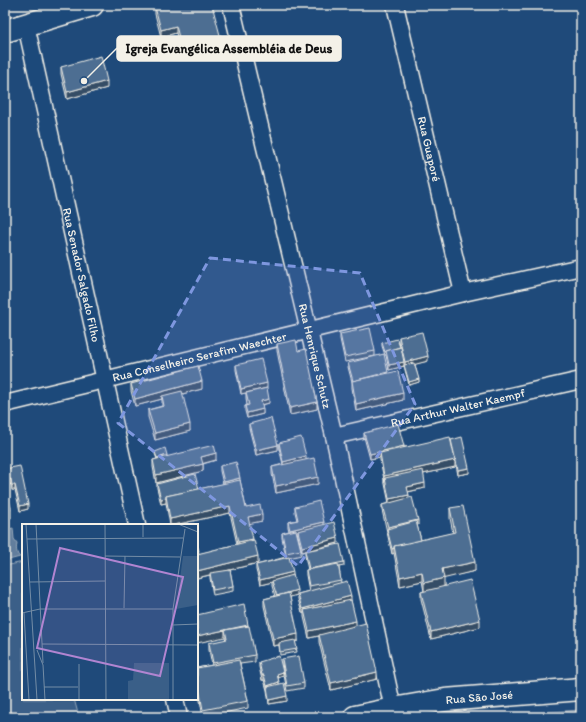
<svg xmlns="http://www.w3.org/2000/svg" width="586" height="722" viewBox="0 0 586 722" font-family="Itim,sans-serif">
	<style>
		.green { fill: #3a5f88; stroke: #97a8b8 }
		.water { fill: #627e9d; stroke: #9cacbb }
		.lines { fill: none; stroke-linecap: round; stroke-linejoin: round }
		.street-casing { stroke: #f4f1e8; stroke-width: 19 }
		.secondary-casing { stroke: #f4f1e8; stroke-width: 25 }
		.street { stroke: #1f4a7a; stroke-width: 16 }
		.secondary { stroke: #1f4a7a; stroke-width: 22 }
		.wall { fill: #425f7e; stroke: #f4f1e8 }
		.shaded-wall { fill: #364d66; stroke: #f4f1e8 }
		.building { fill: #4d6e92; stroke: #f4f1e8 }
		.marked { fill: #7e97df; fill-opacity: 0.2; stroke: #7e97df; stroke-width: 3; stroke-dasharray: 8 5; stroke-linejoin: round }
		.labels { text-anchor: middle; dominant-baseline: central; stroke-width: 3; stroke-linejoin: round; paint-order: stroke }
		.street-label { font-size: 12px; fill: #f4f1e8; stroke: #1f4a7a }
		.inset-road { fill: none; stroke: #748da6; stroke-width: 1 }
		.view { fill: #b185d1; fill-opacity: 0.15; stroke: #b185d1; stroke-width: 2 }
		.inset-edge { fill: none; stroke: #f4f1e8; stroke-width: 2 }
		.leader { fill: none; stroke: #f4f1e8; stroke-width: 1.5 }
		.callout-dot { fill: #f4f1e8; stroke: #1f4a7a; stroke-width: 1.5 }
		.callout { fill: #f4f1e8; stroke: #f4f1e8; stroke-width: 1.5 }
		.callout-label { font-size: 13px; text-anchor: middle; font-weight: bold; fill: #111 }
	</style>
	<rect width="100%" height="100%" fill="#1f4a7a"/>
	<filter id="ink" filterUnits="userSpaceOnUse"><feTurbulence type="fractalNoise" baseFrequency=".025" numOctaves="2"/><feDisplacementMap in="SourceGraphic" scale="8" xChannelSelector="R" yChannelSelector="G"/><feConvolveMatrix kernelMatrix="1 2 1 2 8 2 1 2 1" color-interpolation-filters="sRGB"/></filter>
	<g filter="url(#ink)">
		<g class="green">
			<path d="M23 562V699H74L79 717H5V566Z"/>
			<path d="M581 710V717H471H474Z"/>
		</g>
		<path class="water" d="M13 528 14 539 17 543C16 548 16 554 20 557L5 561V530Z"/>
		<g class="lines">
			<defs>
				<g id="street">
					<path id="s1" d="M231 5 334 436 393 709"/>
					<path id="s2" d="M395 5 463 293"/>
					<path id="s3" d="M26 25 137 525"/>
					<path id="s4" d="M5 404 463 293 581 267"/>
					<path id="s5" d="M334 436 581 380"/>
					<path d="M175 699 179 717"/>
				</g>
				<g id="secondary">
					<path d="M5 31 92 5"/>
					<path id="s6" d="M355 717 393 709 445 700 581 689"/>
				</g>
			</defs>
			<use href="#street" class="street-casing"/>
			<use href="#secondary" class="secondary-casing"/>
			<use href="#street" class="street"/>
			<use href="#secondary" class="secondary"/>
		</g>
		<g class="wall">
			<path d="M155 7 221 46 182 56 176 33 161 37 155 14Z"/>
			<path d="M61 67 107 88 67 99 61 74Z"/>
			<path d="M340 334 375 351V356L345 362 340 339Z"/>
			<path d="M399 337 428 361 415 364 419 382 409 385 404 366 389 370 386 355H385L382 346V343L400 347 399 342Z"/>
			<path d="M277 344 298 351 317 409 290 415 277 351Z"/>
			<path d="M348 363 388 373 403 400 356 411 352 388V382L348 367Z"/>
			<path d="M236 365 267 388 241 394 236 370Z"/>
			<path d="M131 384 202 389 182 394 190 431 155 440 148 417V410L162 406V399L135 406 131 391Z"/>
			<path d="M246 393 269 403 262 405 263 414 247 418 245 411V406H247L246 398Z"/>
			<path d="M249 424 278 450 256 455 249 428Z"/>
			<path d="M364 433 404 447 451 444V440L469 473 458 475 454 455 455 467 423 474 425 488 408 492 409 498 418 525H417L421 540 453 533 450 518V508L475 571 443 578 444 586 480 627 431 639 421 599V592L424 591 422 581 400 586 394 553 392 554 382 510V505L389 503 380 460V457L370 459 364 437Z"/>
			<path d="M279 443 306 460 318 484 276 493 272 474V467L283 464 279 448Z"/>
			<path d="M155 452 167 457 216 460 203 464V471L156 483 153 467V460L157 459 155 454Z"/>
			<path d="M220 466 240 480 246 508 262 521 249 523 258 563 230 570 233 586V591L213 595 210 578V575L197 578V545L199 554 237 544 230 513 174 525H170L166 503 161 504 157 488V484L199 489 223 484 220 471Z"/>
			<path d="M5 469 28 509 20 511 15 490H12L11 484 8 485 5 474Z"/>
			<path d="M295 507 324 524 338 543 307 551 344 562V566L339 567 341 583 351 600 356 626 377 679 331 690 319 642V636L309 638 304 617V613H302L298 599V594L309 591 306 575V570H308L305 556V551L302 552 298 536V533H297L301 550V555L289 558 297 595 290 597 298 641H295L297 652 280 655 279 645 273 646 264 606V599L275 596 272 586V582L260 585 256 570V565L286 557 282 538V533L289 531 288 527V522L297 520 295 512Z"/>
			<path d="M197 615 248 626 255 655V662L240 664 248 701V708L203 717 197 684V668L212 665 209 650V643L226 640 225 637Z"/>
			<path d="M282 659 304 683V688L287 691 282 664Z"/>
			<path d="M259 662 283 676 278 678 279 684 287 701 269 704 267 690 264 680H262L259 667Z"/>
		</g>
		<g class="shaded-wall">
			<path d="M176 26V33L161 37V30Z"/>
			<path d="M221 39V46L182 56V49Z"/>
			<path d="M107 81V88L67 99V92Z"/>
			<path d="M428 356V361L405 367V362Z"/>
			<path d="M404 362V366L389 370V365Z"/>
			<path d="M419 379V382L409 385V382Z"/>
			<path d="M202 381V389L162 399V396V399L135 406V399Z"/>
			<path d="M267 383V388L241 394V389Z"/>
			<path d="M403 393V400L356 411V404Z"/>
			<path d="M269 399V403L261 405V401Z"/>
			<path d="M317 402V409L290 415V408Z"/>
			<path d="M263 409V414L247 418V413Z"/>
			<path d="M190 424V431L155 440V433Z"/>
			<path d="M278 445V450L256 455V450Z"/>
			<path d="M404 446V451L380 453V457L370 459V454Z"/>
			<path d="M216 453V460L201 464V457Z"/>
			<path d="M167 455V457L157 461V458Z"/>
			<path d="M306 456V461L283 466V462Z"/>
			<path d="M455 460V467L386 482 385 478 384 483V476Z"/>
			<path d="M203 464V471L156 483V475Z"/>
			<path d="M469 468V473L458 475V470Z"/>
			<path d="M318 477V484L276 493V486Z"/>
			<path d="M240 478V483L224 487V482Z"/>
			<path d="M11 479V484L8 485V480Z"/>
			<path d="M425 483V488L407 492V487Z"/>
			<rect x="12" y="485" width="3" height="5"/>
			<path d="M409 495V499L389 504V499Z"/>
			<path d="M166 498V503L161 504V499Z"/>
			<path d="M28 504V509L20 511V506Z"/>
			<path d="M230 506V513L174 525H170V519Z"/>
			<path d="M11 508V518L5 519V510Z"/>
			<path d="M262 514V521L248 524V517Z"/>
			<path d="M418 520V525L388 532V527Z"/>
			<path d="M324 522V527L298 531V533L290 535V530Z"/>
			<path d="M338 538V543L302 552V547Z"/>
			<path d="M253 539V546L238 549V542Z"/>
			<path d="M394 548V553L392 554V549Z"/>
			<path d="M258 556V563L197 578V571Z"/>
			<path d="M475 562V571L442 579V569Z"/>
			<path d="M293 572V577L260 585V580Z"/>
			<path d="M422 572V581L400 586V577Z"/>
			<path d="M444 578V588L424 592V583Z"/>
			<path d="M297 590V595L277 601V596Z"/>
			<path d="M351 596V601L304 610V613H302V609Z"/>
			<path d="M480 620V627L431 639V632Z"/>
			<path d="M356 621V628L309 638V631Z"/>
			<path d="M248 625V632L225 630V637L197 643V636Z"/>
			<path d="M298 634V641L273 646V639Z"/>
			<path d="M283 672V676L277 678V674Z"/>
			<path d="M377 672V679L331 690V683Z"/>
			<rect x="262" y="675" width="2" height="5"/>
			<path d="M279 682V687L267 688V686Z"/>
			<path d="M287 696V701L269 704V700Z"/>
		</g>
		<g class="building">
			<path d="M162 5H212L221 39 182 49 176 26 161 30 155 7Z"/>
			<path d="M101 56 107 81 67 92 61 67Z"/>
			<path d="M370 328 375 351 345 357 340 334Z"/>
			<path d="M422 332 428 356 405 362 399 337Z"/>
			<path d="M397 339 400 347 386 351V352H385L382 343Z"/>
			<path d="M296 340 298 351 306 349 317 402 290 408 277 344Z"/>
			<path d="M401 347 404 362 389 365 386 351Z"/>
			<path d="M384 354 388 372 353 381 348 363Z"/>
			<path d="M261 359 267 383 241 389 236 365Z"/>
			<path d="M414 363 419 379 409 382 404 365Z"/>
			<path d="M198 366 202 381 135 399 131 384Z"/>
			<path d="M398 371 403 393 356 404 352 381Z"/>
			<path d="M267 388 269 399 261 401 263 409 247 413 245 406 249 405 246 393Z"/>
			<path d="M182 391 190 424 155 433 148 410 164 406 162 396Z"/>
			<path d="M271 418 278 445 256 450 249 424Z"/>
			<path d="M398 424 404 446 370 454 364 433Z"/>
			<path d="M301 437 306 456 283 462 279 443Z"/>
			<path d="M450 437 455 460 384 476 380 453Z"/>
			<path d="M462 437 469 468 458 470 451 440Z"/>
			<path d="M214 445 216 453 201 457 203 464 156 475 153 460Z"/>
			<path d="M165 448 167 455 157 458 155 452Z"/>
			<path d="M314 458 318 477 276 486 272 467Z"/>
			<path d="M236 462 240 478 224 482 220 466Z"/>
			<path d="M20 466 28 504 20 506 15 485H12L11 479 8 480 5 469Z"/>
			<path d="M423 470 425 483 407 487 409 495 389 499 385 478Z"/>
			<path d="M195 474 199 489 166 496V498L161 499 157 484Z"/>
			<path d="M240 480 246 508 260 505 262 514 248 517 253 539 238 542 230 506 170 519 166 496Z"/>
			<path d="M5 483 11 508 5 510Z"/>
			<path d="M412 497 418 520 388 527 382 505Z"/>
			<path d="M319 501 324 522 290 530 288 522 298 520 295 507Z"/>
			<path d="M463 506 475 562 442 569 444 578 424 583 422 572 400 577 394 546 455 532 450 508Z"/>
			<path d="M416 521 421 540 394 546V548L392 549 387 529Z"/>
			<path d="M334 522 338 538 302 547 298 531Z"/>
			<path d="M296 530 301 550 286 553 282 533Z"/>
			<path d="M254 540 258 556 197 571V554Z"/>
			<path d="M340 544 344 562 309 569 305 551Z"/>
			<path d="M197 545 199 551 197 552Z"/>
			<path d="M289 557 293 572 260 580 256 565Z"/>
			<path d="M338 564 341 580 309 586 306 570Z"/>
			<path d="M230 570 233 586 213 590 210 573Z"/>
			<path d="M293 575 297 590 277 596 272 581Z"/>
			<path d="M470 580 480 620 431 632 421 592Z"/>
			<path d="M347 581 351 596 302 609 298 594Z"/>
			<path d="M289 593 298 634 273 639 264 599Z"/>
			<path d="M351 600 356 621 309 631 304 610Z"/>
			<path d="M244 604 248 625 197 636V615Z"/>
			<path d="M366 623 377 672 331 683 319 635Z"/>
			<path d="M249 626 255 655 213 663 209 643 227 639 225 630Z"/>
			<path d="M295 640 297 649 280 652 279 643Z"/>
			<path d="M279 656 283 672 277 674 279 682 267 686 264 675H262L259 662Z"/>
			<path d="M299 656 304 683 287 686 282 659Z"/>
			<path d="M239 660 248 701 203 710 197 677V668Z"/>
			<path d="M284 683 287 696 269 700 267 687Z"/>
		</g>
	</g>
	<path class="marked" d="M210 258 360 273 415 404 298 566 118 423Z"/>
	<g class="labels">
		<g class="street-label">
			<text stroke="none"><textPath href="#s2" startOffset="148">Rua Guaporé</textPath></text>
			<text stroke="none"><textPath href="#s3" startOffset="256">Rua Senador Salgado Filho</textPath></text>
			<text stroke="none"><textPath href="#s1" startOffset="361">Rua Henrique Schutz</textPath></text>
			<text stroke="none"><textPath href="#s4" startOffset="200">Rua Conselheiro Serafim Waechter</textPath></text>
			<text stroke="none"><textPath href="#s5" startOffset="127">Rua Arthur Walter Kaempf</textPath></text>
			<text stroke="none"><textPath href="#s6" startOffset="126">Rua São José</textPath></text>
		</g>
	</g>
	<g transform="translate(22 524)">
		<rect width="176" height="176" fill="#1f4a7a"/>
		<path d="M161 32H176V81L154 85ZM112 139H147V176H106V157L111 156Z" fill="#3a5f88"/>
		<path class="inset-road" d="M4 0 15 176M14 0 21 139M83 0 84 176M156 0 176 8M121 13V0M5 15 161 14M83 32 158 33M8 58 83 57M102 84 103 32M0 89 18 85H151M2 89 7 176M151 101 176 100M20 120 176 121M15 126 21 141 23 176M22 163H56M57 176V140M151 176V85L163 5"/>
		<path class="view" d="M38 24 161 53 138 152 15 124Z"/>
		<rect width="176" height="176" class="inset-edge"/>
	</g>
	<path class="leader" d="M84 81L117 48"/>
	<circle class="callout-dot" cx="84" cy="81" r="4"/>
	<rect class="callout" x="117" y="36" width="224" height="25" rx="4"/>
	<g class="callout-label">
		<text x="229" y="53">Igreja Evangélica Assembléia de Deus</text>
	</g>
	<rect width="586" height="722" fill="none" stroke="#1f4a7a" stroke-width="20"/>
	<rect x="10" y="10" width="566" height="702" fill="none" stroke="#f4f1e8" stroke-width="1.5" filter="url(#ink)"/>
</svg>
